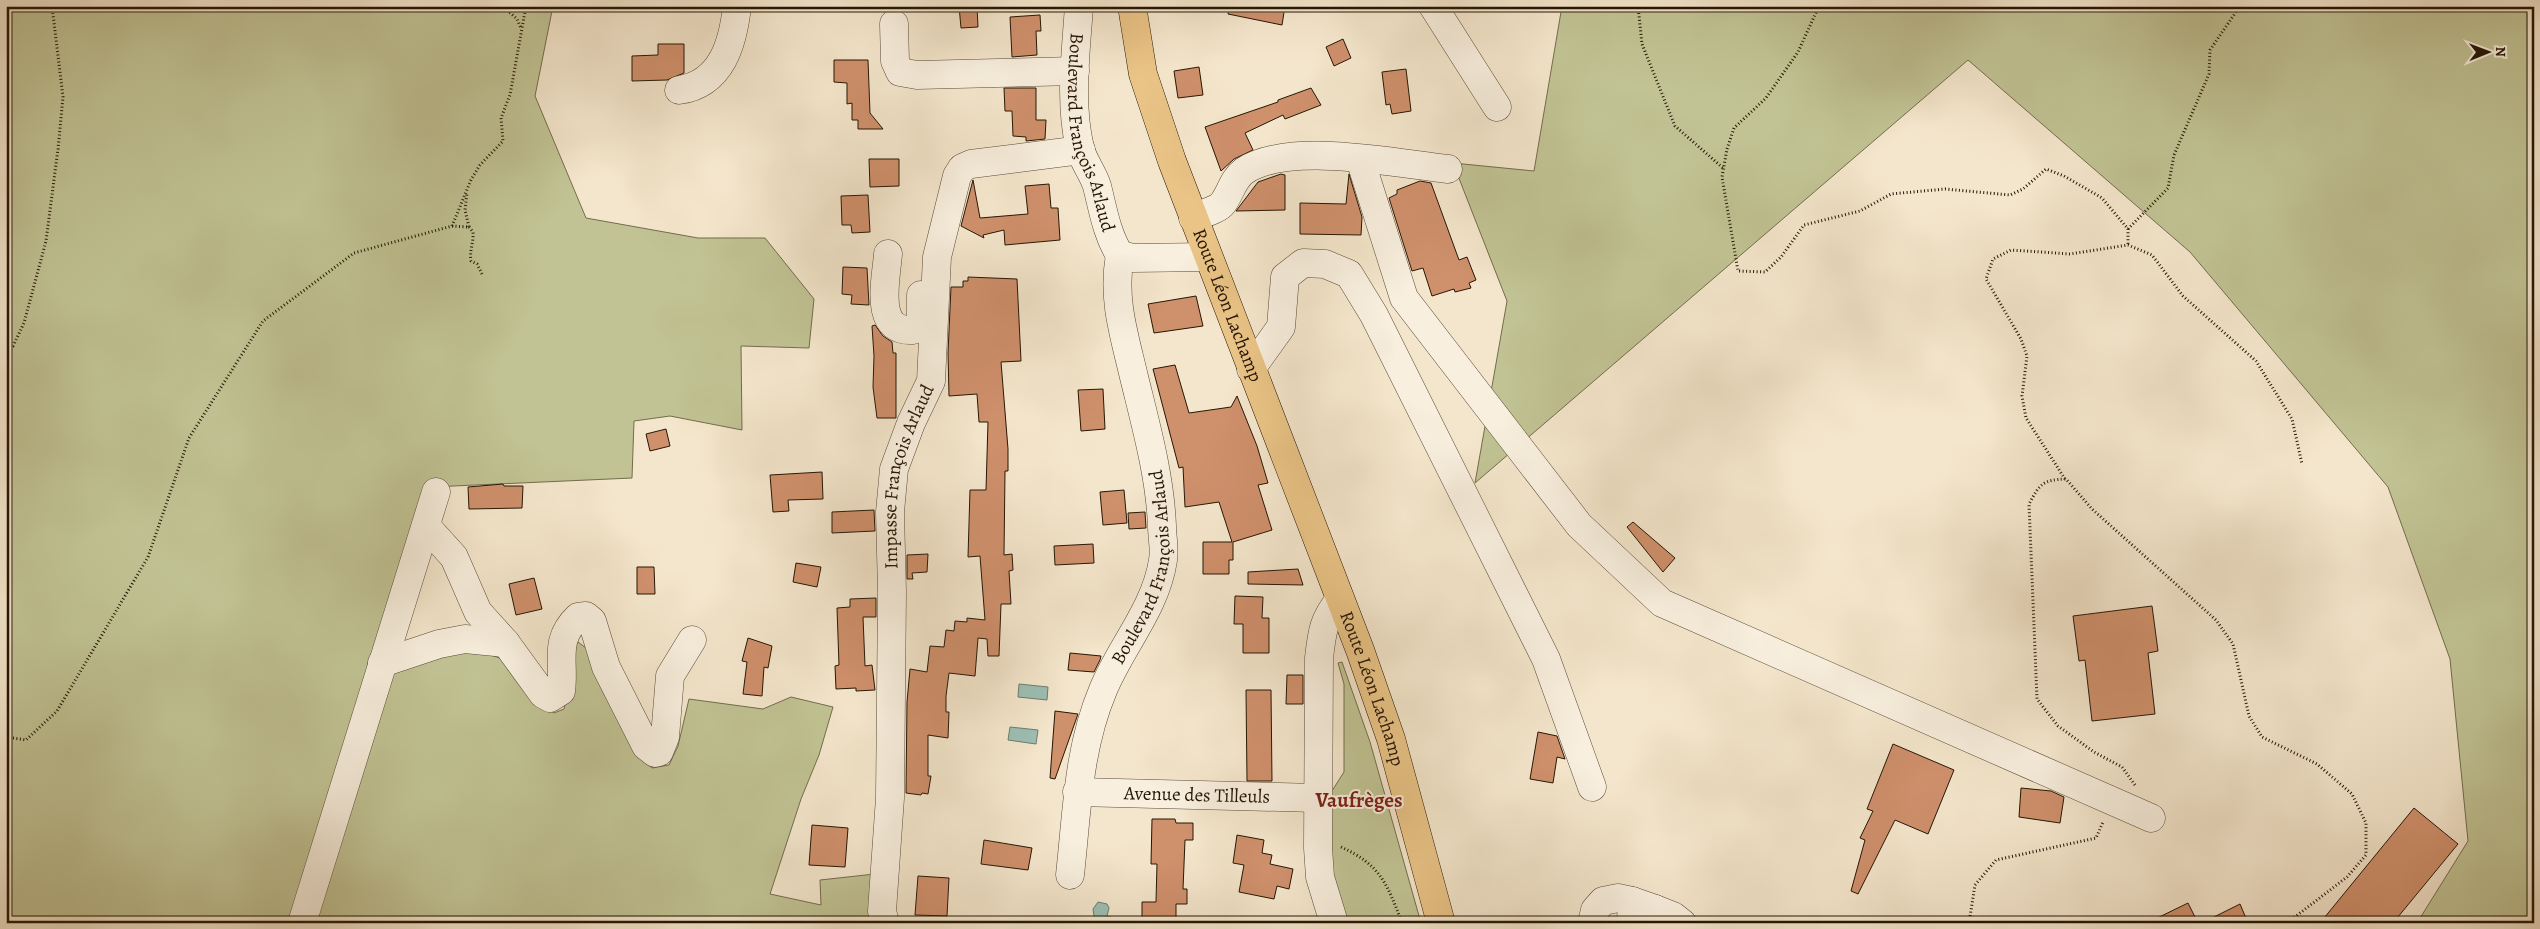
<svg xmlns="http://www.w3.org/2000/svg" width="2540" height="929" viewBox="0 0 2540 929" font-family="Alegreya,serif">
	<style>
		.green { fill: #c1c394; stroke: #736c4c }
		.water { fill: #9cc0b5; stroke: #6c7c6f }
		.building { fill: #cf906c; stroke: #251605 }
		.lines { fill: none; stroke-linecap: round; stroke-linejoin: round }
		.minor-casing { stroke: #594a37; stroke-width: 29 }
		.major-casing { stroke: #251605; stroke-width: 29 }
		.path { stroke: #251605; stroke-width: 3; stroke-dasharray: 1 2.5; stroke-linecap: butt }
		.minor { stroke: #f8efde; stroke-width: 28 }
		.major { stroke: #eac386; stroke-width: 28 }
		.labels { text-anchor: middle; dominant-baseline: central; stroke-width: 4; stroke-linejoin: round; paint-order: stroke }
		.street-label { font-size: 19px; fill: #251605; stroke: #f8efde }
		.quarter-label { font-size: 21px; font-weight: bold; fill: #7a1f14; stroke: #f8efde }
	</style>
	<rect width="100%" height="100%" fill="#f4e6cc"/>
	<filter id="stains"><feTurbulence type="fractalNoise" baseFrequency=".004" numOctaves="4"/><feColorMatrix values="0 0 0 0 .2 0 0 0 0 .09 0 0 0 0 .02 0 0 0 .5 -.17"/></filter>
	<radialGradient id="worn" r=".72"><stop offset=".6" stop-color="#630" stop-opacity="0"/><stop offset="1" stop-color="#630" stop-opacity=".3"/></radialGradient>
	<g class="green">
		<path d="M6 6H553L535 96 586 218 698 238H765L814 299 809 348 741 346 742 430 670 416 634 421 632 478 431 487 376 666 472 648 505 660 539 703 554 713 564 709 569 690 568 657 578 642 590 651 635 752 652 768 669 765 678 746 689 699 763 709 791 697 833 707 819 755 801 799 770 894 821 905 820 880 875 874 873 923H6Z"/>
		<path d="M1562 6H2534V923H2417L2468 841 2450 659 2388 487 2190 252 1968 60 1475 483 1507 301 1453 163 1534 171Z"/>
		<path d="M1342 662 1370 742 1421 923H1348L1342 914 1330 871V794L1344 772V684L1338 663Z"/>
	</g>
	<g class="water">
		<path d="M1019 684 1048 687 1047 700 1018 697Z"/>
		<path d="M1010 727 1038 730 1036 744 1008 740Z"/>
		<path d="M1098 902 1107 904 1109 908 1107 916 1114 918 1116 923H1095L1093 909Z"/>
	</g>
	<g class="building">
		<path d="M959 6H977L978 27 961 28Z"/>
		<path d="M1229 6H1285L1282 25 1228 14Z"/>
		<path d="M1040 15 1041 31H1036L1037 55 1012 57 1010 17Z"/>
		<path d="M1343 39 1351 58 1334 66 1326 47Z"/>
		<path d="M658 44H684V73L667 80 632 81V56L658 55Z"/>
		<path d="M834 60H868L870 113 883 129H858V120H852V103L847 104V83L834 82Z"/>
		<path d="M1199 67 1203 95 1178 98 1174 71Z"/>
		<path d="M1406 69 1411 111 1392 114 1390 104 1386 105 1382 72Z"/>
		<path d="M1004 88H1036V120H1046L1045 139 1026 141V137L1013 136 1012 111H1005Z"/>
		<path d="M1311 88 1321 105 1285 119 1283 115 1245 133 1253 150 1234 159 1221 171 1205 127 1278 102V100Z"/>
		<path d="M869 159H899V186L870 187Z"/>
		<path d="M1281 174 1285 175V210L1236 211 1258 182Z"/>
		<path d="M1349 174 1362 217 1361 235 1300 234V203L1346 204Z"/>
		<path d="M973 180 980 218 1028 214 1025 186 1049 184 1051 208H1058L1060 240 1005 245 1004 230 983 235 984 238 961 226Z"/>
		<path d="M1420 181 1431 183 1459 260 1467 257 1476 280 1469 283 1471 288 1455 292 1454 289 1432 296 1423 268 1412 271 1389 198 1397 194V190Z"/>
		<path d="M868 195 870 232 852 233 851 225H842L841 196Z"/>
		<path d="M843 267 867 268 869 305 851 304 852 295 842 294Z"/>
		<path d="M968 277 1017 279 1021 361 1001 362 1008 449V471H1005L1004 555 1012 554 1013 570 1009 571 1011 604H1001L999 656H988L987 639 978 638 975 676 949 673 946 696V712H949L948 738 928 735V776H931L928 794 922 793 921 795 906 793 907 702 910 669 927 672 930 646 944 647 946 630 954 631 955 621 967 622V618L985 620 980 556 968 557 970 490H986L988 422H979L977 394 949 396 948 353 951 287H963V281H968Z"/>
		<path d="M1196 296 1203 326 1154 333 1148 304Z"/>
		<path d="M875 325 883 336 892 342 893 353H896V418H877L873 387 874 356 872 326Z"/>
		<path d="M1175 365 1189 413 1231 407 1237 396 1257 446 1268 483 1258 485 1272 530 1233 542V560H1229V574H1203V542H1232L1219 502 1185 507 1183 467 1179 468 1153 369Z"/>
		<path d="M1103 389 1105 429 1081 431 1078 390Z"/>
		<path d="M666 429 670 446 650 451 646 434Z"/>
		<path d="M822 472 823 499 788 500 789 511 773 512 770 475Z"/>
		<path d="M503 484 504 486H523L522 508 469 509 468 487Z"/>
		<path d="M1124 490 1127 523 1103 525 1100 492Z"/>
		<path d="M874 510 875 531 832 533V512Z"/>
		<path d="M1145 512 1146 528 1129 529 1128 513Z"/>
		<path d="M1633 522 1675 558 1663 572 1627 527Z"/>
		<path d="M1093 544 1094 563 1055 565 1054 546Z"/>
		<path d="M928 554 927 572 912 573 913 579H907V555Z"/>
		<path d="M796 563 821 567 817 587 793 582Z"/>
		<path d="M637 567H654L655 594H637Z"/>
		<path d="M1298 569 1303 585 1248 584V572Z"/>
		<path d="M534 578 542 609 516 615 509 584Z"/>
		<path d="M1235 596 1263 597 1262 618H1269V653H1243V624H1234Z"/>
		<path d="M876 598V617H863L865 666 872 665 875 690 856 691V688L836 689 835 666 839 665 837 608 850 607V599Z"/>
		<path d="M2152 606 2158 651 2148 653 2155 714 2092 721 2085 660 2079 661 2073 616Z"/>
		<path d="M748 638 772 646 768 668 764 667 762 696 743 694 747 662 742 661Z"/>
		<path d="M1070 653 1101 656 1100 660 1094 672 1068 670Z"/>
		<path d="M1287 675H1303V704H1286Z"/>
		<path d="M1246 690H1271L1272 781H1247Z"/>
		<path d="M1055 711 1078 714 1055 779 1050 778Z"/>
		<path d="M1538 732 1557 736 1565 759 1557 757 1553 783 1530 779Z"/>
		<path d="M1893 744 1954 770 1928 834 1895 820 1858 894 1851 891 1865 840 1860 838 1873 811 1867 809Z"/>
		<path d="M2021 788 2051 791 2064 797 2060 823 2019 817Z"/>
		<path d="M2414 808 2458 844 2393 923H2320Z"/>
		<path d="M1152 819H1175L1176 823H1193V840H1185L1183 889H1187V904H1176V923H1142V902H1156L1157 864H1151Z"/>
		<path d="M812 825 848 828 845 867 809 865Z"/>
		<path d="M1237 835 1264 840 1262 853 1272 855 1270 864 1293 869 1289 889 1277 886 1274 899 1239 892 1244 865 1233 863Z"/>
		<path d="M984 840 1032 848 1028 870 981 864Z"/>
		<path d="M918 876 949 878 947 916 915 915Z"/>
		<path d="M2188 903 2198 923H2147Z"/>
		<path d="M2240 904 2248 923H2202Z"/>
	</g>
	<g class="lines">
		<defs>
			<g id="minor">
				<path id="s1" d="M1079 6C1076 52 1069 103 1080 148 1083 161 1093 173 1097 186 1103 210 1107 235 1120 255L1133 258 1208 257"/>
				<path d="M1433 6 1497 107"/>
				<path d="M894 24 895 61 900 72 917 75 1075 71"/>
				<path d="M679 90C722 84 733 43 737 6"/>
				<path d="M1360 159 1404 298 1579 525 1662 603 2151 818"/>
				<path d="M1193 218C1201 214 1218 210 1223 203 1231 192 1233 179 1244 171 1288 141 1395 163 1448 169"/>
				<path d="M888 254C886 280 873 333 913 330L921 323V295"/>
				<path d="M1251 369 1281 327 1285 277 1303 263 1325 264 1349 274 1374 315 1546 659 1592 787"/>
				<path d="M426 526 454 557 478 612 506 643 543 694 550 698 561 691C565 661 553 641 578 617L586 616 592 621 606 667 646 746 655 753 659 752 665 737 670 676 692 640"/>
				<path d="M382 663 439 644 465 639 506 643"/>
				<path id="s2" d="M1077 792 1317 798"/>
				<path id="s3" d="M1070 875C1077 812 1078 749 1103 690 1121 646 1156 608 1163 560 1165 549 1162 537 1162 526 1160 476 1146 426 1134 377 1124 334 1112 299 1120 255"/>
				<path d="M1632 901 1655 909 1659 923"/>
				<path d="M1655 909 1673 916 1682 923"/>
				<path d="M302 923 436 492"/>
				<path id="s4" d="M885 923 882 911 890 798 892 592 890 512 894 469 911 423 931 381 937 257 957 176 962 168 971 164 1081 150"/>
				<path d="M1334 923 1320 877 1318 848 1319 658C1322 632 1323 620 1340 599"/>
				<path d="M1592 923 1595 910 1603 901 1618 898 1632 901 1631 923"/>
			</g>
			<g id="major">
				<path id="s5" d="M1132 6 1143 74 1172 161 1360 650 1391 739 1441 923"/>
			</g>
		</defs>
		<use href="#minor" class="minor-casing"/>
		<use href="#major" class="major-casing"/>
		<g class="path">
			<path d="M480 6 488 10H507L517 19 521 28"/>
			<path d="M1638 6 1642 44 1675 126 1723 168"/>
			<path d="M1819 6 1798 52 1766 98 1734 128 1727 149 1722 177 1738 271 1765 272 1781 257 1804 225 1860 211 1891 194 1945 189 2010 195 2023 189 2046 169 2064 176 2102 198 2128 229V245"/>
			<path d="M452 226 469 227 465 210 467 193"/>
			<path d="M469 227 473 232C474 242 469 251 471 261L477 264 483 276"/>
			<path d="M2128 229 2168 188 2174 155 2209 74 2210 50 2240 6"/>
			<path d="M6 348 13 346 24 323 46 241 58 149 63 97 52 6"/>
			<path d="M2065 479 2026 418 2022 396 2027 356 2021 339 1986 279 1993 259 2011 250 2070 254 2128 245 2152 255 2183 296 2256 361 2292 419 2302 464"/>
			<path d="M6 737 26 740 57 711 148 557 189 438 263 321 354 253 452 226 471 180 480 165 503 141 501 118 510 95 526 6"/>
			<path d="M2135 785 2122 767 2094 752 2058 726 2037 699 2029 504C2040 484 2042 480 2066 479L2092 509 2216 620 2233 644 2249 716 2262 737 2317 764 2352 794 2366 823V855L2347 877 2287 923"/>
			<path d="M1341 847C1381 865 1387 884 1402 923"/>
			<path d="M1969 923 1975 885 1996 860 2096 838 2103 822"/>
		</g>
		<use href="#minor" class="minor"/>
		<use href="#major" class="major"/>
	</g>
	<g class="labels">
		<g class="street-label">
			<text stroke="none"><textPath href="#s1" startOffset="129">Boulevard François Arlaud</textPath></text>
			<text stroke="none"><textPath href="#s5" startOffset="315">Route Léon Lachamp</textPath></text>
			<text stroke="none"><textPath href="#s4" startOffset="450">Impasse François Arlaud</textPath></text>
			<text stroke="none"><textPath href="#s3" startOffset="321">Boulevard François Arlaud</textPath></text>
			<text stroke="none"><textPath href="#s5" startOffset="725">Route Léon Lachamp</textPath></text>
			<text stroke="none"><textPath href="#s2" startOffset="120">Avenue des Tilleuls</textPath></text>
		</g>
		<g class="quarter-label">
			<text x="1359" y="800">Vaufrèges</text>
		</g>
	</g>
	<rect width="2540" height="929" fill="none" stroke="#f4e6cc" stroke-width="25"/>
	<rect x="8" y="8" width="2525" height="914" fill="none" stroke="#251605" stroke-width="2.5"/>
	<rect x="12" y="12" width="2515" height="904" fill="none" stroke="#251605"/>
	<g transform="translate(2488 52) rotate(89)" stroke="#f8efde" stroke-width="4" paint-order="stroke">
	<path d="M0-4L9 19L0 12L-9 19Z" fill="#251605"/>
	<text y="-8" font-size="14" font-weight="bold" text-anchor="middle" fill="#251605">N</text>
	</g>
	<rect width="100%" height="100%" filter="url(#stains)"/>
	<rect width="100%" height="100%" fill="url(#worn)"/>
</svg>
